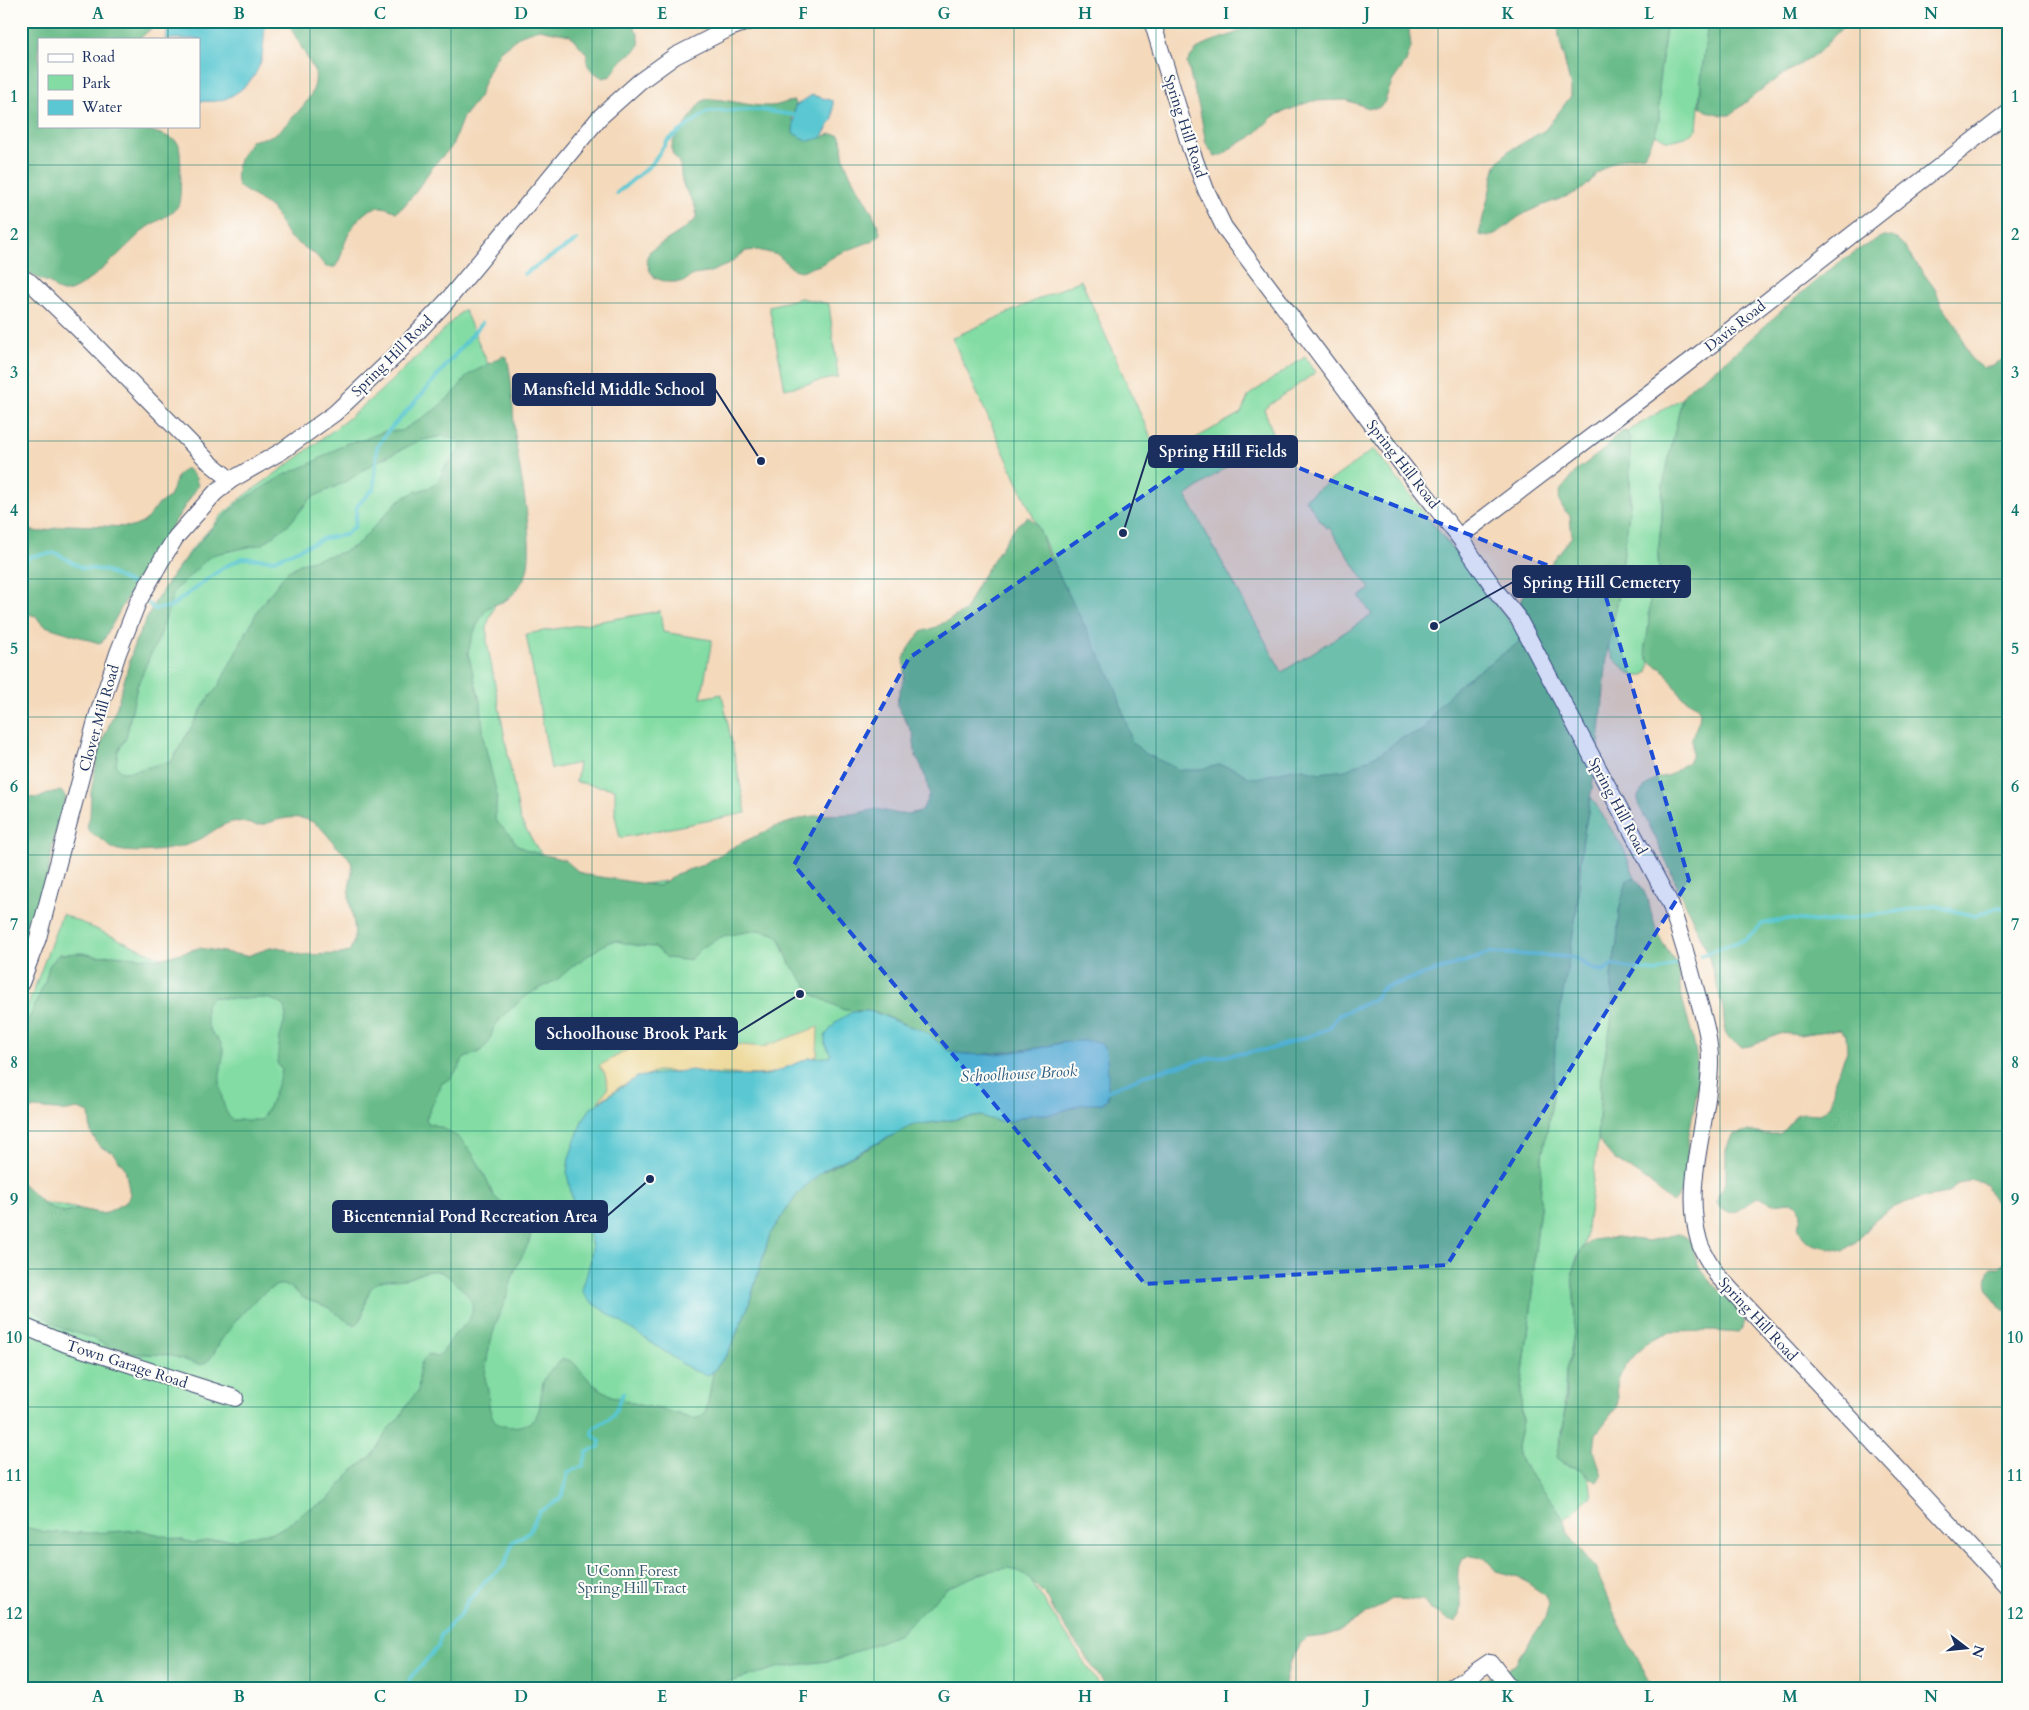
<svg xmlns="http://www.w3.org/2000/svg" width="2029" height="1710" viewBox="0 0 2029 1710" font-family="Cardo,serif">
	<style>
		.green { fill: #82dca3; stroke: #4e8680 }
		.forest { fill: #69bc89; stroke: #427674; fill-rule: evenodd }
		.sand { fill: #eeda9e; stroke: #84847e }
		.water { fill: #5ac7d2; stroke: #3a7b98 }
		.lines { fill: none; stroke-linecap: round; stroke-linejoin: round }
		.stream { stroke: #5ac7d2; stroke-width: 4 }
		.minor-casing { stroke: #3c486c; stroke-width: 18 }
		.minor { stroke: #fff; stroke-width: 16 }
		.marked { fill: #1d4ed8; fill-opacity: 0.2; stroke: #1d4ed8; stroke-width: 4; stroke-dasharray: 10 6; stroke-linejoin: round }
		.grid { fill: none; stroke: #0f766e; stroke-width: 1; stroke-opacity: 0.55 }
		.labels { text-anchor: middle; dominant-baseline: central; stroke-width: 4; stroke-linejoin: round; paint-order: stroke }
		.street-label { font-size: 15px; fill: #1b2f5e; stroke: #fdfcf7 }
		.park-label { font-size: 15px; fill: #355a6f; stroke: #fdfcf7 }
		.water-label { font-size: 16px; font-style: italic; fill: #2e5d81; stroke: #fdfcf7 }
		.leader { fill: none; stroke: #1b2f5e; stroke-width: 2 }
		.callout-dot { fill: #1b2f5e; stroke: #fdfcf7; stroke-width: 2 }
		.callout { fill: #1b2f5e; stroke: #1b2f5e; stroke-width: 2 }
		.callout-label { font-size: 16px; text-anchor: middle; font-weight: bold; fill: #fff }
		.neatline { fill: none; stroke: #0f766e; stroke-width: 2 }
		.grid-label { font-size: 16px; text-anchor: middle; font-weight: bold; fill: #0f766e }
	</style>
	<rect width="100%" height="100%" fill="#fdfcf7"/>
	<filter id="ink" filterUnits="userSpaceOnUse"><feTurbulence type="fractalNoise" baseFrequency=".02" numOctaves="2"/><feDisplacementMap in="SourceGraphic" scale="10" xChannelSelector="R" yChannelSelector="G"/><feConvolveMatrix kernelMatrix="1 2 1 2 8 2 1 2 1" color-interpolation-filters="sRGB"/></filter>
	<filter id="wash" filterUnits="userSpaceOnUse"><feTurbulence type="fractalNoise" baseFrequency=".0096" numOctaves="4" result="noise"/><feDisplacementMap in="SourceGraphic" scale="20" xChannelSelector="R" yChannelSelector="G"/><feGaussianBlur stdDeviation="1.12" result="paint"/><feColorMatrix in="noise" values="0 0 0 0 0 0 0 0 0 0 0 0 0 0 0 0 0 1.4 0 .05"/><feComposite in="paint" operator="in"/></filter>
	<g filter="url(#wash)">
		<rect width="100%" height="100%" fill="#f4d9bb"/>
		<g class="green">
			<path d="M1667 21H1708L1701 82 1697 129C1693 135 1674 142 1666 140 1663 139 1658 135 1655 134L1659 119V80Z"/>
			<path d="M1081 280 1160 458 1241 413 1249 395 1305 357 1316 372 1264 409 1273 433 1186 496 1282 672 1372 615 1360 597 1370 589 1329 527 1326 528 1305 499 1374 449 1522 637 1563 987 1577 909 1582 844 1591 797 1624 850 1635 878 1627 881 1619 911 1617 944 1611 975 1613 1000 1611 1024 1601 1077 1598 1140 1585 1244 1577 1257 1572 1273 1575 1308 1574 1333 1570 1356 1566 1370 1564 1402 1565 1418 1559 1442 1563 1464C1583 1470 1592 1473 1591 1496 1580 1504 1576 1514 1563 1519L1555 1505 1526 1469 1518 1455 1517 1447 1522 1422 1521 1389 1533 1293 1534 1259 1540 1208 1542 1156 1553 1098 1023 1569 1102 1689H21V1198L169 1226 218 1125 21 1088V1024L62 914 177 965 465 952 477 806 92 811 174 573 190 551 223 514 243 497 297 458 345 421 376 395 421 353 464 309 488 364 497 599 487 625V642L520 819 537 848 544 856 572 874 636 885 673 880 691 875 927 809 1018 595 1057 569 952 338Z"/>
			<path d="M801 298 829 304 838 377 785 389 769 306Z"/>
			<path d="M1682 398 1662 493V517L1658 554 1659 578 1650 600 1648 632 1645 646 1646 655 1650 662 1648 672 1642 676H1635L1629 673 1614 659 1608 648 1618 599 1631 495 1629 470 1630 439 1627 432Z"/>
			<path d="M660 611 663 632 712 640 701 698 722 694 746 813 620 838 615 815V789L576 782 579 763 551 769 526 634Z"/>
		</g>
		<g class="forest">
			<path d="M21 21H160L139 39H39V126H140C150 132 173 136 178 143 182 148 181 195 179 203 177 213 154 222 146 228 131 241 81 295 63 292 57 291 54 287 50 283 48 281 43 281 40 279 33 276 27 271 21 266Z"/>
			<path d="M287 21H630C636 29 644 41 636 50 633 53 629 54 626 57 619 62 615 70 611 76L603 78C592 71 585 68 587 54L570 35 539 29 521 35 500 51 487 73 479 97 463 117 451 148 433 166 414 194 403 207 396 212C392 210 386 207 381 207 365 207 352 225 347 238 342 248 342 258 335 267H326L316 255 289 237 272 208 238 186C233 169 241 155 251 141 258 139 267 138 273 135 279 132 284 126 288 122 302 108 318 93 315 72Z"/>
			<path d="M1252 21H1408L1411 47 1406 62 1392 82 1384 103 1378 108H1369L1346 100 1313 101 1306 103 1274 116 1250 138 1235 145 1223 155 1215 157 1206 143 1200 111 1187 63C1202 33 1232 44 1252 21Z"/>
			<path d="M1558 21H1667L1659 80V119L1655 134 1644 155C1624 157 1610 161 1596 175 1592 180 1587 186 1582 189 1566 199 1540 204 1522 215 1509 222 1498 238 1482 236L1479 234 1496 165 1507 152 1545 130 1571 96V88L1559 37Z"/>
			<path d="M1708 21H1848L1818 53 1767 85 1730 115H1722L1707 111 1700 106 1701 82Z"/>
			<path d="M708 99C729 99 749 107 771 106 779 106 786 101 794 101L796 104 792 119 798 130 814 139 831 134 839 135C843 141 842 147 843 154 844 161 848 169 851 176 858 189 880 222 880 235L872 241 838 254 820 265 801 271 793 269 778 255 758 250 746 251 727 265 708 273 693 275 683 282H667L655 278 650 271 646 259 650 251 684 229 696 219C698 204 690 199 684 187 681 181 681 172 680 165 678 160 673 156 672 152 670 138 684 128 690 118 695 111 698 101 708 99Z"/>
			<path d="M1883 236C1892 236 1897 238 1903 245L1935 289 1942 306 1957 326 1970 358 1983 368 1991 366 2008 357V1227C2002 1212 1992 1200 1986 1185L1971 1179 1956 1185 1950 1192 1942 1195H1934L1907 1202 1888 1210 1874 1220 1858 1240 1844 1251C1824 1245 1805 1250 1798 1226 1802 1218 1802 1212 1797 1204L1790 1202 1773 1204 1758 1197C1743 1204 1731 1224 1717 1203L1718 1196 1726 1182V1150L1732 1135 1747 1131 1763 1134H1779L1786 1129 1796 1115 1803 1113 1820 1114 1826 1110 1831 1104 1835 1080 1847 1051 1846 1034 1840 1029 1799 1035 1782 1033 1750 1046 1742 1047 1729 1039 1725 1031 1723 1008 1707 951 1655 837 1638 804V796L1642 790 1654 779 1670 775 1689 761 1692 754V738L1699 720 1700 712 1696 705 1682 697 1664 670 1650 662 1646 655 1645 646 1648 632 1650 600 1659 578 1658 554 1662 517 1663 485 1682 398C1690 384 1707 376 1719 366 1771 324 1823 265 1883 236Z"/>
			<path d="M503 356 507 357C514 387 512 415 516 444 520 474 537 551 525 577 520 586 514 595 506 600 500 604 493 604 488 608 479 616 470 641 468 653L481 705 484 741 497 795 495 820 512 837 517 845 529 851 565 860 579 872 587 875 659 886 676 874 700 866 739 844 775 827 806 817 822 815 853 814 876 809 899 814 915 813 922 810 929 795 928 787 921 765 916 758 913 734 897 705 898 697 905 675 904 659 907 651 921 632 936 627 965 611 979 582 1010 534 1018 524 1028 517C1039 523 1042 537 1046 549L1115 686 1132 742 1144 753 1180 770H1196L1220 765 1235 769 1249 777 1257 778 1297 768 1320 773 1346 770 1383 752 1401 738 1417 733 1424 729 1429 723 1436 709 1461 683 1517 644 1523 634 1519 608 1521 600 1533 580 1538 574 1545 571 1572 536 1570 516C1563 509 1557 502 1560 491L1577 470 1606 448 1613 438 1623 431 1627 432 1630 439V504L1618 599 1608 647 1598 754 1582 844 1577 909 1555 1042 1554 1091 1542 1156 1540 1208 1534 1259 1533 1293 1521 1389 1522 1422 1517 1447 1518 1455 1526 1469 1555 1505 1563 1519 1569 1535 1595 1568 1622 1630 1654 1689H1474L1492 1675 1514 1665 1545 1619 1549 1604 1546 1596 1519 1577 1496 1571 1485 1558 1470 1556 1461 1560C1460 1564 1458 1568 1458 1572 1456 1588 1468 1609 1455 1622L1447 1620 1441 1614 1430 1610 1423 1600 1391 1599 1340 1631 1324 1636 1307 1638 1301 1643 1289 1665 1284 1689H1108L1054 1611 1047 1597 1024 1574 1009 1568 993 1570 977 1575 946 1589 899 1634 836 1660 780 1667 733 1681 645 1689H21V1524L24 1527 45 1532 91 1533 140 1530 194 1543 220 1539 236 1540 259 1534 275 1532 294 1521 305 1511 327 1501 352 1471 372 1456 389 1428 400 1417 408 1403 418 1391C420 1376 416 1364 429 1354L437 1356C447 1350 449 1341 456 1333 459 1329 464 1326 467 1322 479 1307 469 1293 456 1284 452 1280 446 1274 441 1272 425 1267 417 1278 404 1279 392 1281 381 1277 372 1287 366 1294 364 1312 361 1320L355 1325C345 1321 338 1314 329 1308 321 1304 311 1302 304 1298 297 1294 292 1286 284 1285 266 1281 232 1325 222 1339 214 1350 214 1359 201 1365L169 1355 121 1353 92 1338 61 1328 21 1301V1182L45 1205 64 1213 80 1209 104 1214 126 1202 130 1195 125 1168 112 1152 100 1147 91 1133 89 1113 78 1109 67 1111 34 1108 21 1113V1036L45 982 49 966 59 954 82 953 97 956 113 955 160 959 199 948 247 956 270 948 278 947 301 955 341 954 349 952C362 929 348 913 349 890 350 879 356 866 348 857 343 851 336 847 332 841 316 819 303 814 277 820 271 822 264 825 258 825 249 825 240 820 232 822 218 825 208 836 195 842 177 850 131 856 112 848 108 846 105 841 101 839 94 835 91 835 87 827L90 816 91 792 99 749 117 706 135 642 156 600 176 570 212 528 241 501 282 476 312 463 347 443 363 440 385 431H401L433 411 453 394 468 375ZM442 436 458 440 461 448 445 467 438 482 431 487 414 492 398 501 358 544 343 552 302 563 287 572 259 608 218 687 207 700 171 762C154 764 138 772 122 772L116 766 118 751 126 738 137 687 149 658 160 636 174 591 208 558 215 554 263 544 290 523 311 498 347 481 374 463 419 441ZM759 930 774 934 780 939 789 962 814 995 844 1010 876 1012 928 1034 947 1050 954 1053 978 1055 1037 1048 1063 1042 1107 1061C1105 1074 1109 1086 1108 1099L1101 1104H1082L1054 1114H1033L1011 1121H996L981 1116 913 1125 817 1175 799 1192 770 1234 748 1307 728 1353 713 1372 709 1397 705 1413 698 1418H690L666 1410 642 1406 612 1396 594 1385 572 1361 563 1359C557 1364 549 1370 545 1378 538 1390 545 1415 529 1423 521 1427 504 1429 497 1423 488 1414 489 1402 488 1391 488 1386 485 1381 485 1376 487 1348 496 1321 507 1296 510 1288 511 1279 515 1270 520 1257 532 1244 531 1228 528 1205 506 1210 496 1198 490 1192 490 1185 486 1178 470 1147 462 1133 428 1123L426 1119 442 1083 450 1079 460 1066 463 1059 481 1051 489 1042 494 1027 503 1016 527 995 558 979 574 965 608 942 616 941 639 946 655 947 667 958 684 960 691 959 703 947 723 936ZM214 997C222 998 230 999 238 999 255 999 271 994 284 1007L286 1016 280 1037 277 1063 282 1070 281 1074 270 1105 261 1120H232C224 1114 220 1091 220 1081 219 1070 224 1061 223 1050 221 1034 204 1037 206 1009 206 1003 209 999 214 997Z"/>
			<path d="M21 369 31 376 21 405Z"/>
			<path d="M184 469H188L196 478 198 486 135 583 103 641 99 643 48 627 41 623 36 616 21 612V529L40 532 67 525 133 527 144 522 159 504 169 497 178 475Z"/>
			<path d="M61 791 66 797 54 838 45 892 32 928 21 931V797L38 798 53 792Z"/>
			<path d="M1635 878C1650 895 1650 914 1658 934 1663 946 1672 955 1677 967 1680 975 1679 985 1681 993 1687 1021 1698 1046 1698 1075 1698 1098 1690 1120 1688 1143 1687 1162 1688 1190 1672 1203L1648 1181 1614 1159 1598 1140 1601 1077 1611 1024 1613 1000 1611 975 1617 944 1619 911 1627 880Z"/>
			<path d="M1678 1234C1696 1238 1692 1251 1698 1264 1704 1278 1733 1302 1744 1313 1745 1322 1745 1328 1738 1333L1714 1331 1670 1332 1646 1342 1624 1368 1617 1383 1618 1400 1616 1408 1596 1434 1594 1451 1602 1475 1598 1482C1590 1479 1587 1474 1580 1470 1571 1465 1564 1466 1557 1457L1565 1418 1566 1370 1570 1356 1574 1333 1575 1308 1572 1273 1581 1250 1592 1240 1616 1237 1648 1241Z"/>
			<path d="M2008 1261V1311C1992 1302 1979 1283 1991 1267H1999Z"/>
		</g>
		<path class="sand" d="M818 1027 817 1056 774 1073 757 1075 657 1071 621 1086 598 1102 608 1088 605 1074 599 1066 638 1044 677 1039 763 1047Z"/>
		<g class="water">
			<path d="M171 21H265C263 51 265 72 239 91 223 102 217 102 199 101V39H165Z"/>
			<path d="M812 95 833 101V119L821 138 808 141 793 133 795 106Z"/>
			<path d="M868 1011C880 1013 889 1019 900 1023 909 1027 920 1028 928 1034 938 1040 944 1051 956 1053 982 1057 1013 1053 1039 1048 1059 1043 1079 1039 1099 1042 1100 1043 1104 1048 1105 1049 1108 1055 1109 1091 1107 1099L1101 1104H1082L1054 1114H1033L1011 1121H996L981 1116 913 1125 824 1170 799 1192 770 1234 748 1307 728 1353 713 1372 708 1375 692 1370 588 1300 582 1290 590 1263 592 1247 588 1232 574 1213 572 1197 567 1174 569 1158 582 1121 591 1108 637 1077 692 1070 722 1076 768 1075 809 1058 829 1057 831 1054 825 1044V1036L837 1021 852 1012Z"/>
		</g>
		<g class="lines">
			<g class="stream">
				<path d="M617 193 652 164 667 141 708 111 760 110 794 115"/>
				<path d="M524 274 577 240"/>
				<path d="M21 565 31 556 56 553 82 568 104 570 136 586"/>
				<path d="M149 604 154 609 170 607 224 567 243 558 274 560 325 538 345 535 355 526 357 506 374 488 377 447 388 431 416 401 482 323"/>
				<path d="M1701 955 1746 939 1762 924 1788 919 1823 922 1935 906 1975 916 1998 907 2008 909"/>
				<path d="M1105 1092 1148 1074 1210 1058 1271 1049 1304 1038 1328 1029 1339 1015 1373 1000 1383 988 1491 953 1574 957 1591 968 1603 971 1612 965 1656 972 1679 962"/>
				<path d="M405 1689 409 1684 410 1678 438 1647 441 1635 461 1614 468 1600 474 1596 486 1580 504 1566 513 1542 529 1532 539 1512 559 1500 564 1491 568 1472 583 1466 587 1452 599 1447 600 1441 593 1435V1429L613 1416 623 1393"/>
			</g>
		</g>
	</g>
	<g filter="url(#ink)">
		<g class="lines">
			<defs>
				<g id="minor">
					<path d="M1152 21 1190 147 1206 190 1224 227 1401 463 1459 537 1497 592 1518 618 1670 903C1680 933 1689 963 1697 994 1703 1016 1710 1038 1710 1061 1710 1121 1682 1181 1699 1241 1702 1253 1711 1264 1717 1275L2008 1587"/>
					<path d="M21 277 30 282 92 342 210 463 231 480"/>
					<path d="M1459 537 1666 380 2008 113"/>
					<path d="M21 983 38 938 97 717 118 653 138 602 161 561 176 537 215 493 231 480 282 451 335 413 393 358 446 302 600 117 639 82 675 56 730 28 750 21"/>
					<path d="M21 1325 66 1344 235 1398"/>
					<path d="M1450 1689 1490 1662 1511 1689"/>
				</g>
			</defs>
			<use href="#minor" class="minor-casing"/>
			<use href="#minor" class="minor"/>
		</g>
	</g>
	<path class="marked" d="M1225 439 1603 587 1689 880 1447 1265 1145 1284 794 865 909 658Z"/>
	<path class="grid" d="M168 21V39M310 21V1689M451 21V1689M592 21V1689M732 21V1689M874 21V1689M1014 21V1689M1156 21V1689M1296 21V1689M1438 21V1689M1578 21V1689M1720 21V1689M1860 21V1689M168 126V1689M21 165H2008M21 303H2008M21 441H2008M21 579H2008M21 717H2008M21 855H2008M21 993H2008M21 1131H2008M21 1269H2008M21 1407H2008M21 1545H2008"/>
	<g class="labels">
		<g class="street-label">
			<text transform="translate(1185 126) rotate(72)">Spring Hill Road</text>
			<text transform="translate(1735 326) rotate(-38)">Davis Road</text>
			<text transform="translate(392 356) rotate(-45)">Spring Hill Road</text>
			<text transform="translate(1403 464) rotate(52)">Spring Hill Road</text>
			<text transform="translate(99 718) rotate(-74)">Clover Mill Road</text>
			<text transform="translate(1618 806) rotate(62)">Spring Hill Road</text>
			<text transform="translate(1758 1319) rotate(47)">Spring Hill Road</text>
			<text transform="translate(127 1364) rotate(18)">Town Garage Road</text>
		</g>
		<g class="park-label">
			<text x="632" y="1571">UConn Forest<tspan x="632" dy="17">Spring Hill Tract</tspan></text>
		</g>
		<g class="water-label">
			<text transform="translate(1019 1074) rotate(-3)">Schoolhouse Brook</text>
		</g>
	</g>
	<path class="leader" d="M761 461L715 389M1123 533L1149 451M1434 626L1513 582M800 994L737 1033M650 1179L607 1216"/>
	<g class="callout-dot">
		<circle cx="761" cy="461" r="5"/>
		<circle cx="1123" cy="533" r="5"/>
		<circle cx="1434" cy="626" r="5"/>
		<circle cx="800" cy="994" r="5"/>
		<circle cx="650" cy="1179" r="5"/>
	</g>
	<g class="callout">
		<rect x="513" y="374" width="202" height="31" rx="5"/>
		<rect x="1149" y="436" width="148" height="31" rx="5"/>
		<rect x="1513" y="566" width="177" height="31" rx="5"/>
		<rect x="536" y="1018" width="201" height="31" rx="5"/>
		<rect x="333" y="1201" width="274" height="31" rx="5"/>
	</g>
	<g class="callout-label">
		<text x="614" y="395">Mansfield Middle School</text>
		<text x="1223" y="457">Spring Hill Fields</text>
		<text x="1602" y="588">Spring Hill Cemetery</text>
		<text x="637" y="1039">Schoolhouse Brook Park</text>
		<text x="470" y="1222">Bicentennial Pond Recreation Area</text>
	</g>
	<rect width="2029" height="1710" fill="none" stroke="#fdfcf7" stroke-width="55"/>
	<rect x="38" y="38" width="162" height="90" fill="#fdfcf7" stroke="#a3aaba"/>
	<rect x="48" y="54" width="25" height="8" fill="#ffffff" stroke="#a3aaba"/>
	<text x="82" y="62" font-size="15" fill="#1b2f5e">Road</text>
	<rect x="48" y="75" width="25" height="15" fill="#82dca3" stroke="#a3aaba"/>
	<text x="82" y="88" font-size="15" fill="#1b2f5e">Park</text>
	<rect x="48" y="100" width="25" height="15" fill="#5ac7d2" stroke="#a3aaba"/>
	<text x="82" y="112" font-size="15" fill="#1b2f5e">Water</text>
	<g transform="translate(1966 1648) rotate(106)" stroke="#fdfcf7" stroke-width="4" paint-order="stroke">
	<path d="M0-4L9 19L0 12L-9 19Z" fill="#1b2f5e"/>
	<text y="-8" font-size="14" font-weight="bold" text-anchor="middle" fill="#1b2f5e">N</text>
	</g>
	<rect x="28" y="28" width="1974" height="1654" class="neatline"/>
	<g class="grid-label">
		<text x="98" y="19">A</text>
		<text x="239" y="19">B</text>
		<text x="380" y="19">C</text>
		<text x="521" y="19">D</text>
		<text x="662" y="19">E</text>
		<text x="803" y="19">F</text>
		<text x="944" y="19">G</text>
		<text x="1085" y="19">H</text>
		<text x="1226" y="19">I</text>
		<text x="1367" y="19">J</text>
		<text x="1508" y="19">K</text>
		<text x="1649" y="19">L</text>
		<text x="1790" y="19">M</text>
		<text x="1931" y="19">N</text>
		<text x="14" y="102">1</text>
		<text x="2015" y="102">1</text>
		<text x="14" y="240">2</text>
		<text x="2015" y="240">2</text>
		<text x="14" y="378">3</text>
		<text x="2015" y="378">3</text>
		<text x="14" y="516">4</text>
		<text x="2015" y="516">4</text>
		<text x="14" y="654">5</text>
		<text x="2015" y="654">5</text>
		<text x="14" y="792">6</text>
		<text x="2015" y="792">6</text>
		<text x="14" y="930">7</text>
		<text x="2015" y="930">7</text>
		<text x="14" y="1068">8</text>
		<text x="2015" y="1068">8</text>
		<text x="14" y="1205">9</text>
		<text x="2015" y="1205">9</text>
		<text x="14" y="1343">10</text>
		<text x="2015" y="1343">10</text>
		<text x="14" y="1481">11</text>
		<text x="2015" y="1481">11</text>
		<text x="14" y="1619">12</text>
		<text x="2015" y="1619">12</text>
		<text x="98" y="1702">A</text>
		<text x="239" y="1702">B</text>
		<text x="380" y="1702">C</text>
		<text x="521" y="1702">D</text>
		<text x="662" y="1702">E</text>
		<text x="803" y="1702">F</text>
		<text x="944" y="1702">G</text>
		<text x="1085" y="1702">H</text>
		<text x="1226" y="1702">I</text>
		<text x="1367" y="1702">J</text>
		<text x="1508" y="1702">K</text>
		<text x="1649" y="1702">L</text>
		<text x="1790" y="1702">M</text>
		<text x="1931" y="1702">N</text>
	</g>
</svg>
